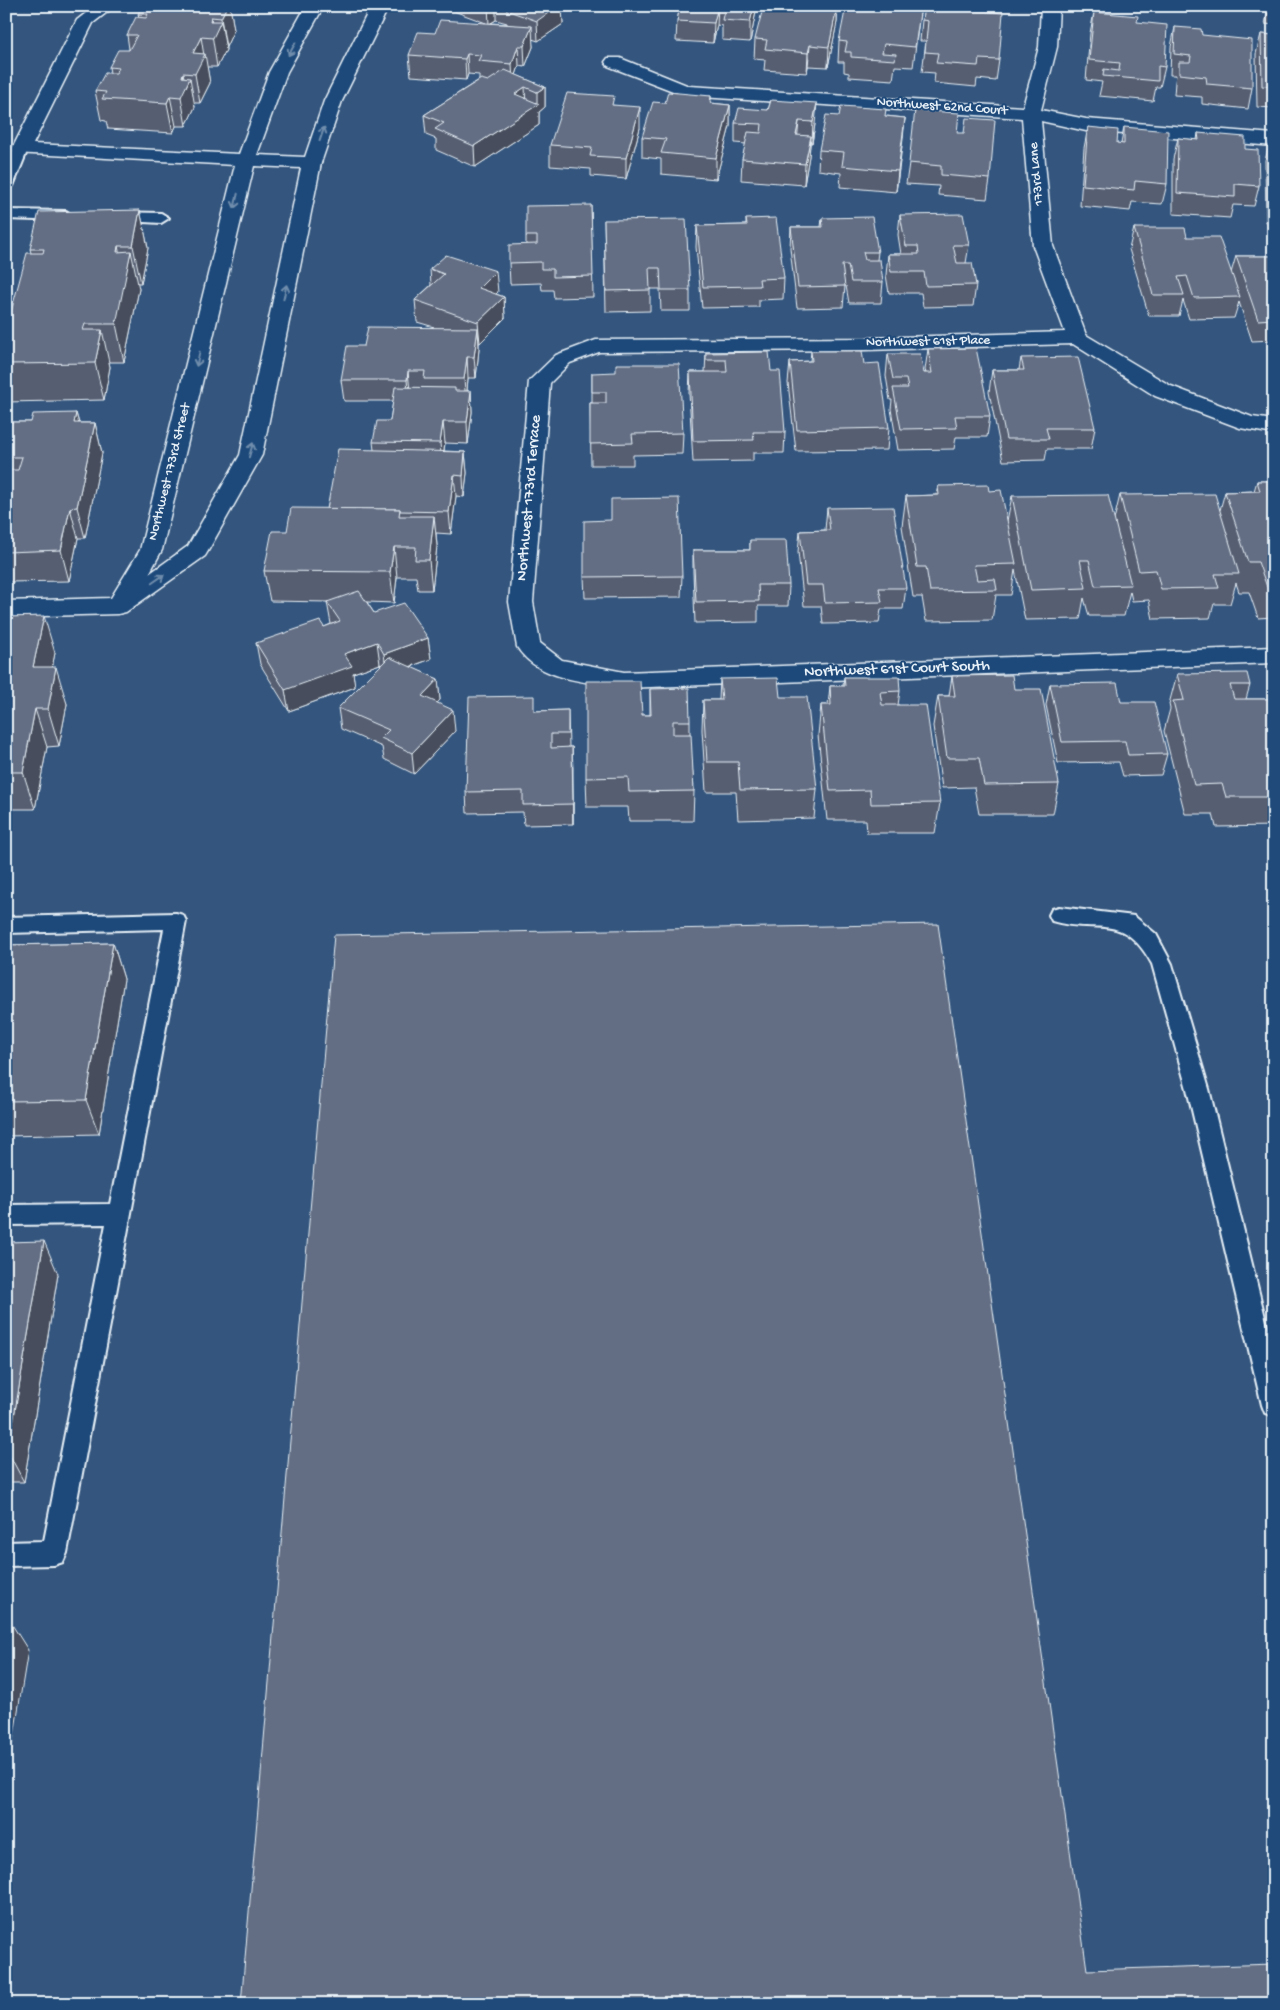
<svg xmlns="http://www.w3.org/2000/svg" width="1280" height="2010" viewBox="0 0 1280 2010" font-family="'Gochi Hand',sans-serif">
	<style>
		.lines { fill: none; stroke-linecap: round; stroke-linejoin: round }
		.service-casing { stroke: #e8f1f8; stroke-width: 4 }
		.minor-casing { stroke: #e8f1f8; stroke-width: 3 }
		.service { fill: #1f4a7a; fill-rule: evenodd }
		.minor { fill: #1f4a7a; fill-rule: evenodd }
		.wall { fill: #565f72; stroke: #e8f1f8; fill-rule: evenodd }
		.shaded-wall { fill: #464d5c; stroke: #e8f1f8 }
		.building { fill: #646e84; stroke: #e8f1f8 }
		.oneway { stroke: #6f8dac }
		.labels { text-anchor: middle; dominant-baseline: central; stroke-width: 4; stroke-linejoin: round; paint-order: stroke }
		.far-street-label { font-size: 14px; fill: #e8f1f8; stroke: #1f4a7a }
		.street-label { font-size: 16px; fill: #e8f1f8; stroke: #1f4a7a }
	</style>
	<rect width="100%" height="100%" fill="#34557d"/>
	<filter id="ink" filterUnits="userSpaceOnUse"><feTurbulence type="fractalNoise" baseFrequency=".02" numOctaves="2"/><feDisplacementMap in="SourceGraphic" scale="10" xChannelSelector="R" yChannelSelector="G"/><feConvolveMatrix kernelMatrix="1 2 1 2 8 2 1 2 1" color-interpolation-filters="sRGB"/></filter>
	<g filter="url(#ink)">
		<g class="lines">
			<defs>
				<g id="service">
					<path d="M21 145 28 149 13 186 6 190C6 177 5 149 21 145Z"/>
					<path d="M6 210 66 211 74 216 66 221 6 219Z"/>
					<path d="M114 212 161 213 169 218 161 223 109 220 106 217Z"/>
					<path d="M1059 907 1134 916 1156 934 1172 964 1209 1089 1274 1354V1416L1265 1413 1262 1405 1187 1089 1152 964C1122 910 1099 935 1052 921L1049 915 1052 909Z"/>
					<path d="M176 913 183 915 186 921 67 1553 63 1562 54 1565 6 1566V1542L44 1541 106 1224 6 1225V1205L110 1204 164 929 6 933V917Z"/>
				</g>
				<g id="minor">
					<path d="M95 6H115L93 23 33 144 239 154 269 72 306 6H324L287 72 257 155 305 157 324 101 371 6H389L342 101 321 163 262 455 208 551 205 556 126 612 118 614 6 617V601L111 598 140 550 235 165 14 153 12 149 77 20ZM254 166 301 168 240 455 188 546 149 574 162 550Z"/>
					<path d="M1041 6H1059L1057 47 1041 110 1086 119 1274 134V146L1086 131 1041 121 1053 246 1086 335 1171 386 1252 417 1274 420V434L1240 428 1155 396 1073 344 866 350 599 352 570 363 550 383 533 602 540 643 562 660 624 672 1274 647V663L624 688C589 682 538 681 517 647L509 602 529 381 556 355 596 340 866 338 1065 332 1033 246 1022 118 686 96 608 66 605 62 608 58H620L689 86 1023 107 1039 47Z"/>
				</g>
			</defs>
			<use href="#service" class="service-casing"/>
			<use href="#minor" class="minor-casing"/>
			<use href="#service" class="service"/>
			<use href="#minor" class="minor"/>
		</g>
		<g class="wall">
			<path d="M230 6 234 30 226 47V50L217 67H207L210 83 200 103H194L195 107 186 126H176L173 133 108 129 106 121 101 120 95 91 110 73 109 67 129 50V49L127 35 139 17 138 14Z"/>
			<path d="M450 6H564L562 8 563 24 538 41 532 39 533 47 525 67 519 66 516 75 545 87V107L539 112V125L475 167 436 150V139L426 135 424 115 479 80V75L468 74 466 80 411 76 409 55 435 33 486 23 451 10ZM496 20 507 23V24L491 23Z"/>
			<path d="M680 6H757L750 42 722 40V26L717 25 713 43 676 41 677 21Z"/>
			<path d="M785 6H838L837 22 828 67 808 66 807 73 764 70 765 60 754 59 755 39 784 10Z"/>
			<path d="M921 6 913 67 895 66 893 80 849 77V73L844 72V62H838L839 41Z"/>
			<path d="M1199 6H1221L1219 9Z"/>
			<path d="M1243 6H1262L1261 9Z"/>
			<path d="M1269 6H1274V25L1265 24Z"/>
			<path d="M955 9 999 60 996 81 977 79 976 87 934 83 935 73 922 72 926 41H920L922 20Z"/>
			<path d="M1094 12 1137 22 1165 67 1160 87H1156L1153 101 1099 96 1102 82 1086 80 1090 33Z"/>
			<path d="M1175 27 1202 35 1252 88 1248 109 1202 104V97L1174 95 1175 82 1176 75H1170L1171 47Z"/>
			<path d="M1261 34 1274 35V108L1257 107 1256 54Z"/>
			<path d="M711 96V103L730 105V126L716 179 661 174V159L642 157V137L665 103Z"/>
			<path d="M771 100 815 124 812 143H810L809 156 804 185 741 180 742 159 746 144 735 143V123L768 110Z"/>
			<path d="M614 105 640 128 626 179 591 176V169L550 166V145Z"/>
			<path d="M839 116H886L905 118 896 192 840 187 841 173 818 170 819 150Z"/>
			<path d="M1088 127 1117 143 1121 144 1124 127 1167 184 1162 204 1132 202 1130 211 1080 206 1084 148Z"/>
			<path d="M957 133 990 179 987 199 938 195 939 186 906 184 909 163Z"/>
			<path d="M1198 133 1245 149 1259 186 1254 206 1233 205 1230 218 1173 214V159L1178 138 1197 140Z"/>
			<path d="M1271 139H1274V223L1266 222 1265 160Z"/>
			<path d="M591 205 593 297 554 298 553 290H542L541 283 510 284 509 263 526 245V236Z"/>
			<path d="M140 210 148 248 141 283H137L139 289 124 362H109L110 367 104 400 6 402V330L31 253 30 249Z"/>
			<path d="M900 215 969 245 966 263 976 285 973 306 923 307 921 293H889L886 275 888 254H901L898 235Z"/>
			<path d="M822 218 878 252 877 260 883 282 881 303H849L846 286H845L843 307 797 308 790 248 791 227H821Z"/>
			<path d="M746 219 784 278 783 299 759 300V307L702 308 696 247 697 226 746 225Z"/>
			<path d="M604 220 690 290V311H661L660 289H650V311L606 312Z"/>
			<path d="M1134 228 1187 237 1231 273 1236 256H1274V340L1252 341 1239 302 1234 318 1189 319 1183 300 1179 316H1149L1129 249Z"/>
			<path d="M430 269 498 292 496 294 504 297 505 318 480 343H479V349L476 378H468L467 391H471L472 412 468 444 445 443 444 451 465 452 467 473 464 497 456 496 451 534 436 533 437 546 432 590H418L416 577H397L394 603 367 602 374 613 428 638 431 659 410 667 438 679 440 700 437 703 455 731 414 774 384 759 382 747 341 729 338 708 381 665 380 664 353 673 355 687 289 711 260 664 256 643 324 627 331 624 327 602H329L270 601 264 571 287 531 327 509 374 450 373 442 390 421 393 401H344L341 380 364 346 434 327 417 322 415 300 431 285Z"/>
			<path d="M928 349 990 416 987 437H956L954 449 898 450 891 409 892 400H890L886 376 888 354 924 373H926L925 370Z"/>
			<path d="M811 351 864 364 889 428 887 450 796 451 788 383 790 362 810 361Z"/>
			<path d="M706 353 771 371 785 432 784 453H753V461L693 462 689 393 690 372H705Z"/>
			<path d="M1021 358 1095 428 1091 449H1047L1045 460 1003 461 989 392 992 370H1019Z"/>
			<path d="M592 373 683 433 682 454 633 455V465H591L590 403H592Z"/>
			<path d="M76 413 79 423H95L102 453 85 538H78L69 581 6 582V422H31Z"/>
			<path d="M1257 481H1274V617L1258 618 1249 592H1239L1236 583 1230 604H1214L1210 618 1153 619 1149 600 1132 601 1130 591 1124 616H1089L1084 598 1080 619 1025 620 1015 570 1011 595H996L992 620 926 621 922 597H913L902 526 906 496 936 495 938 486 989 491 1007 521 1012 496 1114 520 1120 495 1220 510 1225 492 1254 491Z"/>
			<path d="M827 508 906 588 903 609H881L879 623 823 624 821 606H804L798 552 800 531 825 530Z"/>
			<path d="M611 520 682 576 681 597 585 598 584 577Z"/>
			<path d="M750 540 789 585 788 606H758V622L695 623 693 572V550H750Z"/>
			<path d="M6 617 55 653 52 667 67 704 59 746 47 747 35 809H6Z"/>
			<path d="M1177 674 1250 685 1246 699H1274V826L1216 827 1213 814H1185L1164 731 1170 709 1169 704Z"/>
			<path d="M952 676 1014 689 1059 784 1053 814H979L974 787 942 788 933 726 938 696H949Z"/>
			<path d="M844 677 900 691 898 705 940 803 935 833H867L866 820H827L818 735 821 705H828L830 686H843Z"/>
			<path d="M720 679 780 697 817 789 814 818 738 820 736 792H706L702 730 703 700H719Z"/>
			<path d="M1050 684 1121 702 1167 754 1161 775 1123 776 1119 762 1058 763 1046 705Z"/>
			<path d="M650 689 690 721V734L694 791 693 821H629L628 807H587L586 778 642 715H650Z"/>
			<path d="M568 710 569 747H572L573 824 524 825 523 812 467 813 466 792 535 711Z"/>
			<path d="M113 943 124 979 99 1134 6 1136V945Z"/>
			<path d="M6 1242 58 1274 24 1482H6Z"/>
		</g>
		<g class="shaded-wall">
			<path d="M227 6H230L234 30 226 47 221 18Z"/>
			<path d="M488 6H496V20L489 24Z"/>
			<path d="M547 6H564L562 8 563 24 538 41 537 21Z"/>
			<path d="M718 6 717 25 713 43 714 23Z"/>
			<path d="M754 6H757L750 42V22Z"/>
			<path d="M837 6V22L828 67 829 47Z"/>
			<path d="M211 17 214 35 221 21 226 50 217 67 210 21Z"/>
			<path d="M532 26 533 47 525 67 524 46Z"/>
			<path d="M201 37 204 56 205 54 210 83 200 103 195 74 193 53Z"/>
			<path d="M810 45 808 66 807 73 808 53Z"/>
			<path d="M518 46 519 66 513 84 512 64Z"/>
			<path d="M467 54 468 74 466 80 465 59Z"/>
			<path d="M183 73 186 87 190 78 195 107 186 126 181 97 182 77Z"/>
			<path d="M525 87 526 108 515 94Z"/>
			<path d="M545 87V107L539 112V125L475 167 474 146 537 105V92Z"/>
			<path d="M170 96 176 126 173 133 167 103Z"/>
			<path d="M817 103 815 124 812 143 813 122Z"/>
			<path d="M730 105V126L716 179V158Z"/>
			<path d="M640 107V128L626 179V158Z"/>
			<path d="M905 118 903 139 896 192 898 171Z"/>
			<path d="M799 121 797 142 796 135Z"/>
			<path d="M811 136 809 156 804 185 805 164Z"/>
			<path d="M140 210 148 248 141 283 133 246Z"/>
			<path d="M118 246 125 278 131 251 139 289 124 362 116 324 117 252Z"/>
			<path d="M496 271 498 292 481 309 479 288Z"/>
			<path d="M504 297 505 318 480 343 478 322Z"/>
			<path d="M478 328 479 349 476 378 474 357Z"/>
			<path d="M102 330 110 367 104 400 95 363Z"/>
			<path d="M467 357 468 378 466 401 464 379Z"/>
			<path d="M408 371 410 392 409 401 407 380Z"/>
			<path d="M471 391 472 412 468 444 467 422Z"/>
			<path d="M76 413 84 443 74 423Z"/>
			<path d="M443 422 445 443 442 464 440 443Z"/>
			<path d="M95 423 102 453 85 538 77 507Z"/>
			<path d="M465 452 467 473 464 497 463 476Z"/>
			<path d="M454 475 456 496 451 534 449 512Z"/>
			<path d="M70 508 78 538 69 581 61 550Z"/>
			<path d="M434 516 437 546 432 590 429 560Z"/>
			<path d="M394 547 397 577 394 603 390 572Z"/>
			<path d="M44 616 55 653 45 704 33 667Z"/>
			<path d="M428 638 431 659 387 675 384 654Z"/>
			<path d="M377 642 380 664 353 673 355 687 289 711 285 690 344 654Z"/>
			<path d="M56 667 67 704 59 746 48 709Z"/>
			<path d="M438 679 440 700 424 717 422 696Z"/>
			<path d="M35 709 47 747 35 809 23 772Z"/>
			<path d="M453 710 455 731 414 774 412 753Z"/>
			<path d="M572 747 573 768V824V804Z"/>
			<path d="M113 943 124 979 99 1134 86 1100Z"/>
			<path d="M44 1241 58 1274 24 1482 8 1452Z"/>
			<path d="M11 1623 28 1650 6 1784V1652Z"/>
		</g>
		<g class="building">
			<path d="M142 6H227L221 18 211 17 210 21H221L213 38 201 37 193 53 205 54 195 74 183 73 182 77 190 78 181 97 170 96 167 103 102 99 106 92 95 91 105 73H116L119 68 109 67 118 50H129L137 35H127L136 17 146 18 148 14H138Z"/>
			<path d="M512 6H558L537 21 506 10Z"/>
			<path d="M680 6H718L714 23 677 21Z"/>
			<path d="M725 6H754L750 22 722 20Z"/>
			<path d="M785 6H837L829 47 810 45 808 53 765 49 767 40 755 39 763 8 784 10Z"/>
			<path d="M846 6H921L915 47 884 44 882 53 896 54 895 60 851 57V52H845L847 42 839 41Z"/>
			<path d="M924 6H955V9L1003 13 999 60 979 59 978 66 936 63 938 53 925 52 928 21 922 20Z"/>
			<path d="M1094 12 1138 16 1137 22 1167 25 1165 67 1158 66V81L1103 76 1104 69 1119 71 1120 63 1089 60Z"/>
			<path d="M440 20 532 26 524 46H518L512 64 478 61 481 55 467 54 465 59 409 55 418 32 435 33Z"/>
			<path d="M1175 27 1201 29 1202 35 1252 40V88L1207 84 1206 77 1179 74V62H1190L1191 56 1174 54Z"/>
			<path d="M1261 34 1274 35V87L1262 86Z"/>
			<path d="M505 70 545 87 537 92 525 87 515 94 539 104 474 146 435 129 444 123 424 115 481 79 488 81Z"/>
			<path d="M668 92 711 96 710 103 730 105 716 158 661 153 666 139 642 137 653 102 665 103Z"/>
			<path d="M567 93 614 96 612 105 640 107 626 158 590 156 592 148 550 145Z"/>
			<path d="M771 100 817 103 813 122 799 121 796 135 811 136 805 164 742 159 748 132 761 133 762 124 735 123 739 108 768 110Z"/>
			<path d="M841 106 886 109 885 116 905 118 898 171 842 166 844 152 819 150 826 115 839 116Z"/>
			<path d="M915 110 959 113 957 133H964L966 118 995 120 990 179 941 175V166L909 163Z"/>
			<path d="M1088 127 1118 130 1117 143 1124 144V127L1168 131 1167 184 1135 181 1134 190 1083 185Z"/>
			<path d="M1198 133 1245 137V149L1258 150 1259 186 1235 184V197L1177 193 1178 138 1199 140Z"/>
			<path d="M1271 139H1274V202L1271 201Z"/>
			<path d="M591 205 593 276 553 277V269H541V262L509 263V245L537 244V236H526V206Z"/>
			<path d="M140 210 133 246H118L117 252 131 251 116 324H85L83 330H102L95 363 6 364V330L27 253H43L44 249H30L39 212Z"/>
			<path d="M963 214 969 245H953L957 263H972L976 285 926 286 924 272H891L888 254H919L918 246H906L900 215Z"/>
			<path d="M872 217 878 252H863L865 260H880L883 282H851L848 265H842L845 286 798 287 791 227H823L822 218Z"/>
			<path d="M776 218 784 278 759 279 760 286 703 287 697 226 747 225 746 219Z"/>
			<path d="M686 219 690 290H661L660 268H649L650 290 606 291 604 220Z"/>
			<path d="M1134 228H1185L1187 237H1219L1240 297 1194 298 1187 276 1178 277 1184 295H1153Z"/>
			<path d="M446 255 496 271 479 288 504 297 478 322 415 300 444 274 430 269Z"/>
			<path d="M1236 256H1274V319L1258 320Z"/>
			<path d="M368 327 478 328 474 357H467L464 379H424L425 371H408L407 380H341L347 346H364Z"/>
			<path d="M976 348 990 416H955L957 428 901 429 893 388H908L906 379H893L888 354H920L924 373H932L928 349Z"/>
			<path d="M811 351H862L864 364 879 363 889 428 797 430 790 362 812 361Z"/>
			<path d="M769 352 771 371H780L785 432H753L754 440 693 441 690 372H727L726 360H706V353Z"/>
			<path d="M1078 357 1095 428H1046L1049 439H1006L992 370H1024L1021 358Z"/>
			<path d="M616 364H679L683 433 632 434 633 443 590 444V403H606V392H592V373L616 372Z"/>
			<path d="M395 387 455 388V391H471L467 422H443L440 443 373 442 377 421H390Z"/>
			<path d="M76 413 74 423H95L77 507 70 508 61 550 6 552V479L8 470H18L22 457H6V422H31L33 414Z"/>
			<path d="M338 449 465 452 463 476 454 475 449 512 400 511V509H327Z"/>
			<path d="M1257 481H1274V587H1267L1258 562H1248L1225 492 1260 491Z"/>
			<path d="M988 485 989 491 1001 490 1016 564 974 565 977 580 995 579 997 590 930 591 926 567H917L906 496 939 495 938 486Z"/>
			<path d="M1215 494 1239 574H1215L1219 588 1161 589 1156 570 1139 571 1120 495Z"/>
			<path d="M1108 495 1131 585 1095 586 1089 560H1080L1086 588 1031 590 1012 496Z"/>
			<path d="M679 498 682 576 584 577V521L611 520V499Z"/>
			<path d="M893 507 906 588H879L882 602 825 603 823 585H806L800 531 830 530 827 508Z"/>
			<path d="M291 508 400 509 399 516H434L429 560H415L416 547H394L390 572 264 571 272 531H287Z"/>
			<path d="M750 540H786L789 585H758L759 601 696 602 693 550H750Z"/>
			<path d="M359 591 374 613 404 603 428 638 384 654 377 642 344 654 352 666 285 690 256 643 320 621 324 627 340 621 327 602Z"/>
			<path d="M44 616 33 667H56L48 709H35L23 772H6V617Z"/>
			<path d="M389 657 438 679 422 696 453 710 412 753 381 738 389 730 338 708Z"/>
			<path d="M1247 673 1250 685H1230L1234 699H1274V797H1226L1222 784 1194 785 1173 701 1184 700 1177 674Z"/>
			<path d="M1012 675 1014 689H1041L1059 784 984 785 979 758H947L938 696H955L952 676Z"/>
			<path d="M844 677H899L900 691 880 692 882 705H926L940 803 871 804 870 790 830 791 821 705H831L830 686H845Z"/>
			<path d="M778 678 780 697H807L817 789 740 790 738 762H707L703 700H722L720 679Z"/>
			<path d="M586 681H640L642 715H651L650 689 689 688 690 721H673V734H691L694 791 629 792 628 777 586 778Z"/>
			<path d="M1117 683 1121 702H1154L1167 754 1128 755 1125 741 1062 742 1050 684Z"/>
			<path d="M534 696V711L568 710V734H551V748L572 747 573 804 523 805V791L466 792 469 697Z"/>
			<path d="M938 924 1087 1970 1274 1964V2004H241L334 935Z"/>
			<path d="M113 943 86 1100 6 1101V945Z"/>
			<path d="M44 1241 8 1452H6V1242Z"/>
			<path d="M6 1623H11L6 1652Z"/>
		</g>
		<defs><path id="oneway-shaft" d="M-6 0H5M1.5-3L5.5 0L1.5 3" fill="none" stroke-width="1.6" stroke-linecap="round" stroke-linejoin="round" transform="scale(1.25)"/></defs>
		<g class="oneway">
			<use href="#oneway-shaft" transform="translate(292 49) rotate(119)"/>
			<use href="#oneway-shaft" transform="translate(322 134) rotate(-71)"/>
			<use href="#oneway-shaft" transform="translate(236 201) rotate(103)"/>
			<use href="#oneway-shaft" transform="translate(285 292) rotate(-78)"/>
			<use href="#oneway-shaft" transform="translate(198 359) rotate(103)"/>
			<use href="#oneway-shaft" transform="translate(251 450) rotate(-74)"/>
			<use href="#oneway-shaft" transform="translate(158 579) rotate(-35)"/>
		</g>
	</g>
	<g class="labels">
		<g class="far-street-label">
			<text transform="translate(942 107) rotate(4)">Northwest 62nd Court</text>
			<text transform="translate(1037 174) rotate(-95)">173rd Lane</text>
			<text transform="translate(928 342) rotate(-1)">Northwest 61st Place</text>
			<text transform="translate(170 472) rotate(-76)">Northwest 173rd Street</text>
		</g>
		<g class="street-label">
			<text transform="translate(530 498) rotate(-85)">Northwest 173rd Terrace</text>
			<text transform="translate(897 670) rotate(-2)">Northwest 61st Court South</text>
		</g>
	</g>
	<rect width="1280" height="2010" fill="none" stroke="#1f4a7a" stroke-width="25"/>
	<rect x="12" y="12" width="1255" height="1985" fill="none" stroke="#e8f1f8" stroke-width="2" filter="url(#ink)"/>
</svg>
